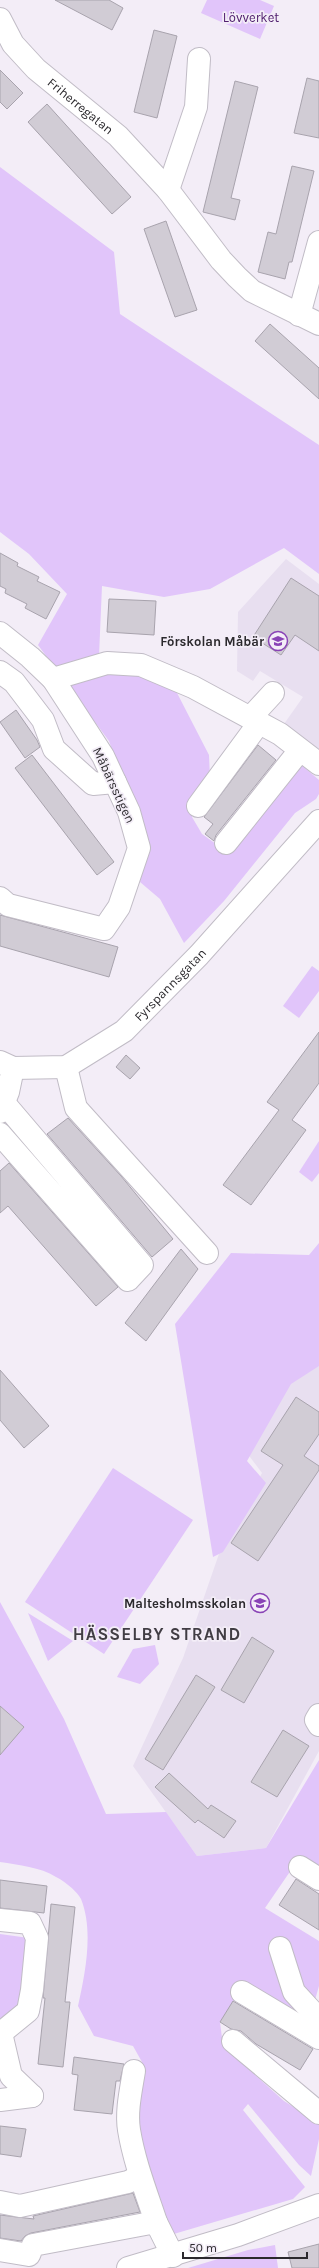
<svg xmlns="http://www.w3.org/2000/svg" width="319" height="2268" viewBox="0 0 319 2268" font-family="Karla,sans-serif">
	<style>
		.built { fill: #e8dff0 }
		.green { fill: #e1c5fa }
		.building { fill: #d1ccd5; stroke: #a8a3ad }
		.lines { fill: none; stroke-linecap: round; stroke-linejoin: round }
		.minor-casing { stroke: #c1bcc6; stroke-width: 24 }
		.minor { stroke: #fff; stroke-width: 22 }
		.labels { text-anchor: middle; dominant-baseline: central; stroke-width: 3.5; stroke-linejoin: round; paint-order: stroke }
		.park-label { font-size: 13px; fill: #51206f; stroke: #f3edf7 }
		.street-label { font-size: 13px; fill: #2b292d; stroke: #f3edf7 }
		.poi-label { font-size: 13px; font-weight: bold; fill: #2b292d; stroke: #f3edf7; text-anchor: end }
		.district-label { font-size: 17px; font-weight: bold; letter-spacing: 1px; fill: #413d44; stroke: #f3edf7 }
	</style>
	<rect width="100%" height="100%" fill="#f3edf7"/>
	<g class="built">
		<path d="M286 559 319 584V749L284 724 303 697 260 671 253 681 237 671 238 612Z"/>
		<path d="M319 1323V1751L266 1848 197 1856 133 1766 183 1658 221 1548 262 1473 232 1433Z"/>
	</g>
	<g class="green">
		<path d="M207 0H260L274 6 260 39 201 13Z"/>
		<path d="M0 167 114 252 120 314 319 445V574L284 548 210 589 164 597 102 586 99 656 176 691 209 755 210 778 192 805V817L202 834 223 849 299 763 319 780V794L316 799 295 813 224 901 184 943 160 899 140 882 146 848 109 741 38 645 67 594 29 554 0 532Z"/>
		<path d="M312 966 319 971V991L299 1018 283 1006Z"/>
		<path d="M319 1141V1173L312 1182 299 1172Z"/>
		<path d="M319 1243V1366L291 1384 247 1461 266 1483 223 1552 213 1557 175 1324 231 1253 309 1255Z"/>
		<path d="M113 1468 193 1520 104 1654 25 1602Z"/>
		<path d="M0 1602 64 1719 106 1814 166 1812 197 1856 266 1848 319 1760V1870L300 1857 265 1908 319 1941V1986L315 2000 293 2017 235 1999 220 2022 223 2046 284 2101 319 2123V2139L311 2176 299 2165 248 2104 243 2110 305 2187 293 2199 167 2236 141 2156 136 2088 142 2062 133 2046 94 2036 78 2006C85 1974 94 1931 81 1899 78 1892 63 1880 56 1877 40 1867 19 1865 0 1862V1754L24 1727 0 1706Z"/>
		<path d="M28 1613 73 1641 48 1661Z"/>
		<path d="M155 1645 159 1664 140 1684 117 1677 133 1649Z"/>
		<path d="M0 1934 29 1938 22 2010 11 2017 0 2018Z"/>
		<path d="M275 2245 278 2268H188L248 2250Z"/>
	</g>
	<g class="building">
		<path d="M55 0H109L123 8 112 30Z"/>
		<path d="M154 30 177 36 157 118 134 112Z"/>
		<path d="M0 70 23 93 7 109 0 102Z"/>
		<path d="M307 78 319 81V138L294 133Z"/>
		<path d="M235 81 258 87 231 198 240 200 235 220 203 212Z"/>
		<path d="M47 104 131 197 112 214 28 122Z"/>
		<path d="M292 166 314 171 292 262H289L285 279 258 272 268 232 276 234Z"/>
		<path d="M166 221 197 310 175 317 144 229Z"/>
		<path d="M270 324 319 368V399L255 341Z"/>
		<path d="M0 553 18 563 17 566 39 577 37 581 60 592 46 619 25 608 27 604 5 593 6 589 0 586Z"/>
		<path d="M291 578 319 596V651L295 635 281 655 253 637Z"/>
		<path d="M109 599 156 601 154 635 107 632Z"/>
		<path d="M16 710 37 740 40 747 25 758 0 722Z"/>
		<path d="M258 745 276 760 216 835 214 841 205 834 213 824 204 817Z"/>
		<path d="M32 755 114 862 97 875 15 768Z"/>
		<path d="M0 915 118 947 109 977 0 946Z"/>
		<path d="M319 1032V1083L292 1120 306 1130 251 1205 223 1185 279 1110 267 1102Z"/>
		<path d="M126 1055 140 1068 130 1079 116 1067Z"/>
		<path d="M68 1118 121 1176 173 1239 152 1257 47 1134Z"/>
		<path d="M9 1163 118 1287 96 1306 8 1206 0 1213V1171Z"/>
		<path d="M181 1249 198 1269 146 1341 125 1323Z"/>
		<path d="M0 1370 49 1426 24 1448 0 1420Z"/>
		<path d="M296 1397 319 1412V1434L304 1456 319 1466V1470L258 1561 231 1543 283 1465 261 1451Z"/>
		<path d="M252 1637 274 1651 244 1703 221 1690Z"/>
		<path d="M196 1675 215 1687 163 1770 145 1759Z"/>
		<path d="M0 1706 24 1727 0 1755Z"/>
		<path d="M283 1730 309 1746 277 1797 251 1782Z"/>
		<path d="M169 1773 208 1809 211 1805 236 1821 224 1838 198 1820 195 1823 155 1787Z"/>
		<path d="M296 1879 319 1894V1930L279 1905Z"/>
		<path d="M0 1880 47 1886 44 1913 0 1908Z"/>
		<path d="M51 1904 75 1907 65 2002H70L63 2067 38 2064 45 1998H43Z"/>
		<path d="M233 2001 313 2049 300 2070 256 2044 241 2031 231 2029 220 2022Z"/>
		<path d="M74 2057 124 2064 120 2081H116L112 2114 74 2110 78 2075 72 2074Z"/>
		<path d="M0 2126 26 2129 21 2157 0 2154Z"/>
		<path d="M133 2193 140 2212 31 2233 25 2236 21 2241 0 2238V2215L34 2219 33 2216Z"/>
		<path d="M319 2244V2268H292L288 2252Z"/>
	</g>
	<g class="lines">
		<defs>
			<g id="minor">
				<path id="s1" d="M0 19 13 44 36 69 118 136 168 190 221 260 237 277 252 291 319 324"/>
				<path d="M168 190 196 107 199 59"/>
				<path d="M299 315 319 242"/>
				<path d="M0 633 30 657 53 679 107 663 141 665 193 687 280 734 319 764"/>
				<path d="M0 672 14 682 43 720 54 749 93 784 115 782"/>
				<path d="M250 718 273 693"/>
				<path d="M198 806 259 723"/>
				<path d="M226 843 300 750"/>
				<path d="M0 898 8 905 104 929 119 907 139 848 129 812 103 756 53 679"/>
				<path id="s2" d="M0 1062 13 1068 66 1067 124 1031 199 955 319 821"/>
				<path d="M66 1067 76 1108 207 1253"/>
				<path d="M0 1112 8 1092 13 1068"/>
				<path d="M0 1134 128 1280 142 1265 4 1103"/>
				<path d="M319 1715 316 1720 319 1725"/>
				<path d="M300 1867 319 1879"/>
				<path d="M0 1920 30 1923 37 1938 32 1990 28 2011 1 2033"/>
				<path d="M280 1948 294 1992 318 2018"/>
				<path d="M242 1992 319 2038"/>
				<path d="M1 2033 11 2076 32 2096"/>
				<path d="M233 2041 319 2113"/>
				<path d="M134 2071C131 2090 126 2111 129 2130 134 2161 146 2192 156 2222"/>
				<path d="M0 2100 32 2096"/>
				<path d="M0 2202 20 2206 128 2182 140 2176"/>
				<path d="M0 2250 29 2255 33 2245 156 2222 173 2256"/>
				<path d="M128 2268 238 2235 319 2205"/>
			</g>
		</defs>
		<use href="#minor" class="minor-casing"/>
		<use href="#minor" class="minor"/>
	</g>
	<defs>
		<symbol id="school-ring" viewBox="-11 -11 22 22"><circle r="9.5" fill="#f3edf7" stroke="#8943b6" stroke-width="1.5"/><path d="M0-5L7-2L0 1L-7-2ZM-4 1L0 2.5L4 1V4Q0 6-4 4Z" fill="#8943b6"/></symbol>
	</defs>
	<g fill-rule="evenodd">
		<use href="#school-ring" x="267" y="630" width="22" height="22"/>
		<use href="#school-ring" x="249" y="1592" width="22" height="22"/>
	</g>
	<g class="labels">
		<g class="park-label">
			<text x="251" y="17">Lövverket</text>
		</g>
		<g class="street-label">
			<text stroke="none"><textPath href="#s1" startOffset="120">Friherregatan</textPath></text>
			<text transform="translate(114 785) rotate(65)">Måbärsstigen</text>
			<text stroke="none"><textPath href="#s2" startOffset="201">Fyrspannsgatan</textPath></text>
		</g>
		<g class="poi-label">
			<text x="264" y="641">Förskolan Måbär</text>
			<text x="246" y="1603">Maltesholmsskolan</text>
		</g>
		<g class="district-label">
			<text x="157" y="1634">HÄSSELBY STRAND</text>
		</g>
	</g>
	<path d="M183 2252v6h124v-6" fill="none" stroke="#2b292d" stroke-width="2"/>
	<text x="189" y="2252" font-size="12" fill="#2b292d" stroke="#f3edf7" stroke-width="3" paint-order="stroke">50 m</text>
</svg>
